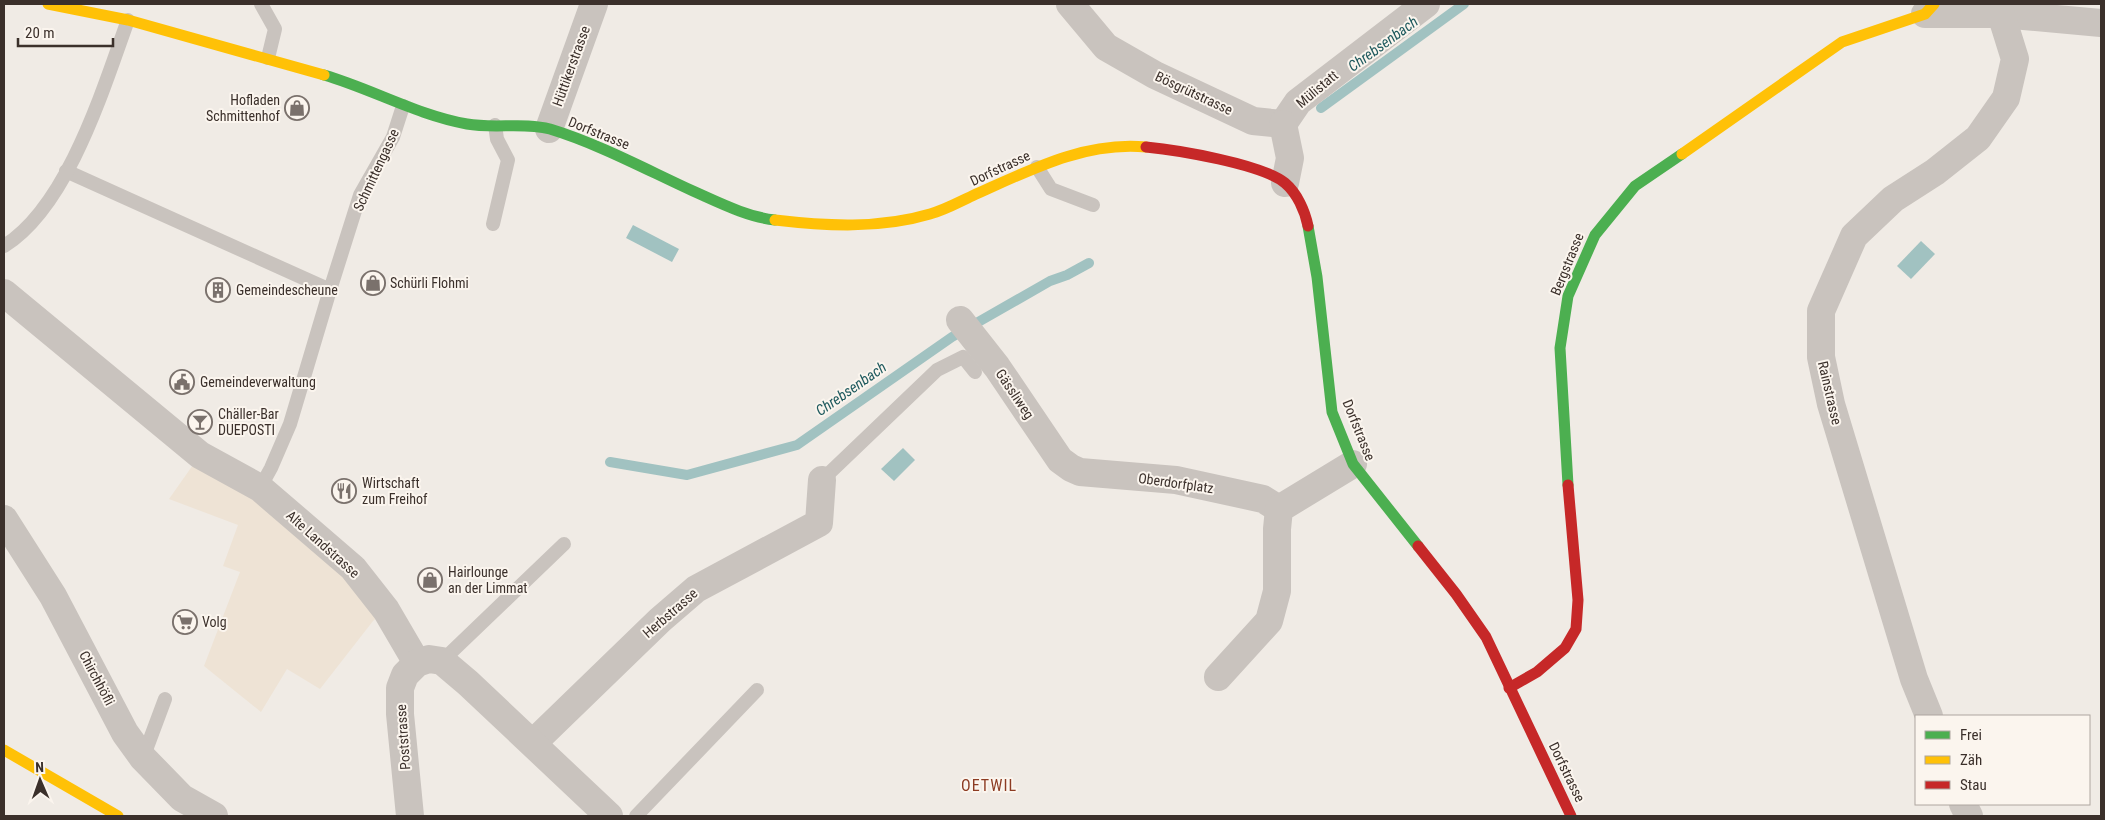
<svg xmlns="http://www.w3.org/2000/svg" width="2105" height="820" viewBox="0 0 2105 820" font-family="'Roboto Condensed',sans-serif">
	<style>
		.plaza { fill: #eee3d5 }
		.water { fill: #a1c2c1 }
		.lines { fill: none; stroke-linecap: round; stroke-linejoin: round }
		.stream { stroke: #a1c2c1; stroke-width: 10 }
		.lane { stroke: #c9c3be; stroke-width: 14 }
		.street { stroke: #c9c3be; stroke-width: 28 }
		.fast { stroke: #4caf50; stroke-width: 11 }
		.slow { stroke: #ffc107; stroke-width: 11 }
		.jam { stroke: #c62828; stroke-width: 11 }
		.labels { text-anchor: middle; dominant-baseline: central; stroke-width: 4; stroke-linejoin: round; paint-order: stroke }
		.street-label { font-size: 14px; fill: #3b302b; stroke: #fbf5ee }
		.poi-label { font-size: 14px; fill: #3b302b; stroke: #fbf5ee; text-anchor: start }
		.water-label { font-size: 15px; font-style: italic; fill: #1f5a5e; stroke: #fbf5ee }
		.quarter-label { font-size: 16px; letter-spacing: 1px; fill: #8c3b22; stroke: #fbf5ee }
	</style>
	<rect width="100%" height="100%" fill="#f0ebe5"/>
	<path class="plaza" d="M200 455 386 610 373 621 320 689 287 669 261 712 204 666 240 572 223 566 238 525 169 499Z"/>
	<g class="water">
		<path d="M633 225 679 249 672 262 626 238Z"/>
		<path d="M1921 241 1935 254 1911 279 1897 266Z"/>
		<path d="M903 448 915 460 894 481 881 469Z"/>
	</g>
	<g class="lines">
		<g class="stream">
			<path d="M1321 108 1464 4"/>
			<path d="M610 462 687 475 797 445 952 337 1050 281 1067 275 1089 263"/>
		</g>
		<g class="lane">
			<path d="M261 4 275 29 268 58"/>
			<path d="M1037 167 1051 189 1093 205"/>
			<path d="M66 171 330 290"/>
			<path d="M493 224 508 160 497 139 495 125"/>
			<path d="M4 246C68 206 103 89 128 20"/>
			<path d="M822 480 937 370 963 357 975 372"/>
			<path d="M260 488 271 468 290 424 330 290 360 195 393 137 403 106"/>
			<path d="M442 661 564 544"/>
			<path d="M143 758 165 699"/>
			<path d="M636 816 757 690"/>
		</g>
		<g class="street">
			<path d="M1070 4 1106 47 1155 75 1253 121 1283 124"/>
			<path d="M1925 14H2001L2101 23"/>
			<path d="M1283 124 1298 102 1426 4"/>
			<path d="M1283 124 1290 158 1285 183"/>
			<path d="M549 129 594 4"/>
			<path d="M4 293 200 455 260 488 353 568 386 610 417 663"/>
			<path d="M960 320 997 367 1060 460 1071 468 1080 472 1176 480 1263 499 1279 509"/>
			<path d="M4 519 53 596 125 733 143 758 182 798 214 816"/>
			<path d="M1218 677 1269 621 1277 591V529L1279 509 1353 464"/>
			<path d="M1929 716 1914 679 1831 404 1821 357V311L1854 236 1893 199 1935 172 1978 138 2006 98 2015 59 2001 14"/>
			<path d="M533 743 660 620 696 589 819 523 822 480"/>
			<path d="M1963 804 1969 816"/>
			<path d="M410 816 400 714V688L405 675 417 663 429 659 442 661 468 683 609 816"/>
		</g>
		<g class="fast">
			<path d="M324 75C372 89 417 115 467 124 494 129 524 122 550 129 599 144 647 170 693 191 718 202 747 217 775 220"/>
			<path d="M1308 226 1317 277 1332 412 1353 464 1418 546"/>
			<path d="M1568 485 1560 348 1568 296 1595 235 1635 186 1682 154"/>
		</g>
		<g class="slow">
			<path d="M48 4 128 20 324 75"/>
			<path d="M1682 154 1842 42 1925 14 1934 4"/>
			<path d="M775 220C826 226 880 229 930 214 945 210 959 202 972 196 1028 171 1084 141 1146 147"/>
			<path d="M4 750 118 816"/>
		</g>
		<g class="jam">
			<path d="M1146 147C1177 150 1262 164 1285 183 1297 193 1305 211 1308 226"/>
			<path d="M1418 546 1456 594 1486 637 1571 816"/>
			<path d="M1509 688 1537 672 1565 648 1576 629 1578 600 1568 485"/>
		</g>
	</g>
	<defs>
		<symbol id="shop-ring" viewBox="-11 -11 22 22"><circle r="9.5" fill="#fbf5ee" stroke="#7a716c" stroke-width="1.5"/><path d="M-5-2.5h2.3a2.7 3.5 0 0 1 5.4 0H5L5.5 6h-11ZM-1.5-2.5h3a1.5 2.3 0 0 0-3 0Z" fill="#7a716c"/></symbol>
		<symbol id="building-ring" viewBox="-11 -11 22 22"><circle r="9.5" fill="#fbf5ee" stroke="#7a716c" stroke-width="1.5"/><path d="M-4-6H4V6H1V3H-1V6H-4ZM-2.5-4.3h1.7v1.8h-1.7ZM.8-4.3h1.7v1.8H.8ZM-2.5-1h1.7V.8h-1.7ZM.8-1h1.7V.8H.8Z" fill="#7a716c"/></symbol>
		<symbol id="civic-ring" viewBox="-11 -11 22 22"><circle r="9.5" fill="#fbf5ee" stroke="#7a716c" stroke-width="1.5"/><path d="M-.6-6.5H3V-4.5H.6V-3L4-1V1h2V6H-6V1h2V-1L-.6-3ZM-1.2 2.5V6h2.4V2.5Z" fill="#7a716c"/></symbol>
		<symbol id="bar-ring" viewBox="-11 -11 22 22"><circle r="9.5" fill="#fbf5ee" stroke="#7a716c" stroke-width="1.5"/><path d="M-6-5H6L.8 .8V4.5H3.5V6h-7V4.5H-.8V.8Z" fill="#7a716c"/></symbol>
		<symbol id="restaurant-ring" viewBox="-11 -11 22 22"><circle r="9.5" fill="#fbf5ee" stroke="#7a716c" stroke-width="1.5"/><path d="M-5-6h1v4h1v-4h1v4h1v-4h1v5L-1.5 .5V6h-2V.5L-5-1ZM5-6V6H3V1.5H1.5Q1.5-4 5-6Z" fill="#7a716c"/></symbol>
		<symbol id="supermarket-ring" viewBox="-11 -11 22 22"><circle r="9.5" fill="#fbf5ee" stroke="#7a716c" stroke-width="1.5"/><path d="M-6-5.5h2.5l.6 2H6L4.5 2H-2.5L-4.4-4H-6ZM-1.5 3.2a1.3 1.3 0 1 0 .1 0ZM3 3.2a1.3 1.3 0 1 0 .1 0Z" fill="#7a716c"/></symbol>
	</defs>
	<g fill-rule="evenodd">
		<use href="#shop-ring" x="283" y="94" width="28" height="28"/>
		<use href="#shop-ring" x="359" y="269" width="28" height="28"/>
		<use href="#building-ring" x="204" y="276" width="28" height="28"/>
		<use href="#civic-ring" x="168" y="368" width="28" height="28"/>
		<use href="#bar-ring" x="186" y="408" width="28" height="28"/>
		<use href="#restaurant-ring" x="330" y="477" width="28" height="28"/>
		<use href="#shop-ring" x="416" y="566" width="28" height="28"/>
		<use href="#supermarket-ring" x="171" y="608" width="28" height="28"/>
	</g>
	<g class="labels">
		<g class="street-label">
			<text transform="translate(571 66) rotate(-70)">Hüttikerstrasse</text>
			<text transform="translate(1317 89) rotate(-40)">Mülistatt</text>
			<text transform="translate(1194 93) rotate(25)">Bösgrütstrasse</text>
			<text transform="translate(599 133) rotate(22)">Dorfstrasse</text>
			<text transform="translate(1000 168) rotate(-25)">Dorfstrasse</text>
			<text transform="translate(376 170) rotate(-65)">Schmittengasse</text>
			<text transform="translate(1567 264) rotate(-68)">Bergstrasse</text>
			<text transform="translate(1830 393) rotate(77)">Rainstrasse</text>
			<text transform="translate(1015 394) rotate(56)">Gässliweg</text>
			<text transform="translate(1359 430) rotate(68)">Dorfstrasse</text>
			<text transform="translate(1176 483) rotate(8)">Oberdorfplatz</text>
			<text transform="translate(323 544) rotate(42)">Alte Landstrasse</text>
			<text transform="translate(670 613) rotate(-41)">Herbstrasse</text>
			<text transform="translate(97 678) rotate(62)">Chirchhöfli</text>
			<text transform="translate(403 737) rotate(-94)">Poststrasse</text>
			<text transform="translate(1567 772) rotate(64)">Dorfstrasse</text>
		</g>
		<g class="poi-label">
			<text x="280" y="100" text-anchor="end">Hofladen<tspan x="280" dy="16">Schmittenhof</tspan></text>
			<text x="390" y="283">Schürli Flohmi</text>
			<text x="236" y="290">Gemeindescheune</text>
			<text x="200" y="382">Gemeindeverwaltung</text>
			<text x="218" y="414">Chäller-Bar<tspan x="218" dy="16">DUEPOSTI</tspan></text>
			<text x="362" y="483">Wirtschaft<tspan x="362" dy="16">zum Freihof</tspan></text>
			<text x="448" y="572">Hairlounge<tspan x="448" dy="16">an der Limmat</tspan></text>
			<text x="202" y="622">Volg</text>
		</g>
		<g class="water-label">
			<text transform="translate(1383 44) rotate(-36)">Chrebsenbach</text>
			<text transform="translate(851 389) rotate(-35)">Chrebsenbach</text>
		</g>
		<g class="quarter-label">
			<text x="989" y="785">OETWIL</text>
		</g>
	</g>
	<rect width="2105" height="820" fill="none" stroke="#3b302b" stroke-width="10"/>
	<rect x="1915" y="715" width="175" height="90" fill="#fbf5ee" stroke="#aea6a0"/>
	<rect x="1925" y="731" width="25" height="8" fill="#4caf50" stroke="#aea6a0"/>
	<text x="1960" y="740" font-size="15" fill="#3b302b">Frei</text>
	<rect x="1925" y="756" width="25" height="8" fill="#ffc107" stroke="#aea6a0"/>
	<text x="1960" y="765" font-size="15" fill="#3b302b">Zäh</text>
	<rect x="1925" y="781" width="25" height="8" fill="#c62828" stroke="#aea6a0"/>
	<text x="1960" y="790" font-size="15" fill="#3b302b">Stau</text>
	<g transform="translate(40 780) rotate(358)" stroke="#fbf5ee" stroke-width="4" paint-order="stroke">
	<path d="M0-4L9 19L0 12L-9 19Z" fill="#3b302b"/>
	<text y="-8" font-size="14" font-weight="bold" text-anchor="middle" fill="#3b302b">N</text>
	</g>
	<path d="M18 38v8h95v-8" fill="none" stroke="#3b302b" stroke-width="2.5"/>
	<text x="25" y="38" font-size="15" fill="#3b302b" stroke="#fbf5ee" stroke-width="4" paint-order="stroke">20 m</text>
</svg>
